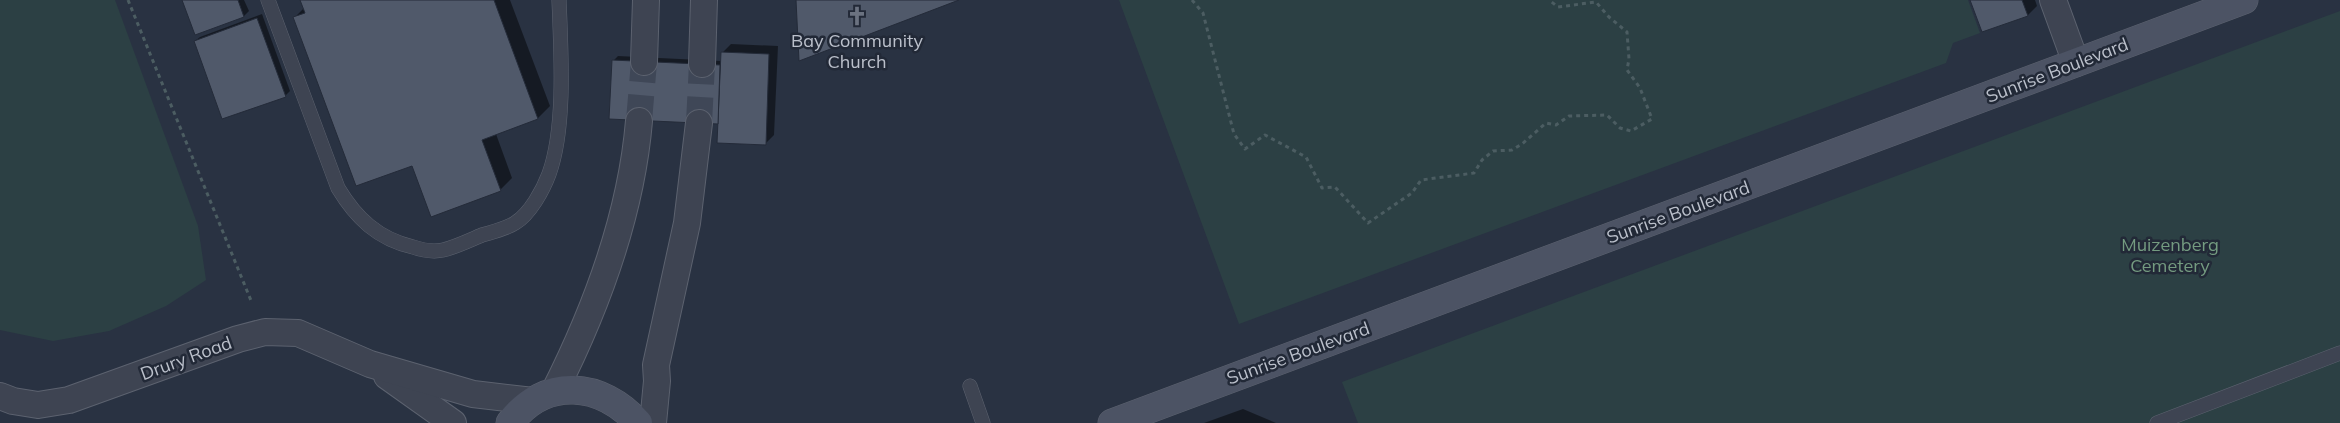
<svg xmlns="http://www.w3.org/2000/svg" width="2340" height="423" viewBox="0 0 2340 423" font-family="Mulish,sans-serif">
	<style>
		.green { fill: #2c4044 }
		.shadow { fill: #0007 }
		.building { fill: #50596a; stroke: #242b39 }
		.lines { fill: none; stroke-linecap: round; stroke-linejoin: round }
		.street-tunnel { stroke: #3f4757; stroke-width: 26; stroke-dasharray: 26 13; stroke-linecap: butt }
		.lane-casing { stroke: #5c626f; stroke-width: 15 }
		.street-casing { stroke: #5c626f; stroke-width: 28 }
		.secondary-casing { stroke: #5c626f; stroke-width: 29 }
		.path { stroke: #4c5d62; stroke-width: 3; stroke-dasharray: 4 4; stroke-linecap: butt }
		.lane { stroke: #3e4452; stroke-width: 14 }
		.street { stroke: #3e4452; stroke-width: 26 }
		.secondary { stroke: #4c5364; stroke-width: 28 }
		.labels { text-anchor: middle; dominant-baseline: central; stroke-width: 5; stroke-linejoin: round; paint-order: stroke }
		.poi-label { font-size: 18px; fill: #bbc0cb; stroke: #222937 }
		.street-label { font-size: 18px; fill: #bbc0cb; stroke: #222937 }
		.park-label { font-size: 18px; fill: #749b80; stroke: #222937 }
	</style>
	<rect width="100%" height="100%" fill="#293242"/>
	<g class="green">
		<path d="M0 0H115L198 226 206 280 166 306 109 331 53 341 0 330Z"/>
		<path d="M1119 0H1968L1980 33 1953 43 1946 63 1239 324Z"/>
		<path d="M2340 11V423H1358L1342 382Z"/>
	</g>
	<g class="shadow">
		<path d="M183 0H244L249 11 244 16 196 34Z"/>
		<path d="M301 0H510L550 106 538 118 496 134 512 178 500 190 412 164 295 17 304 8Z"/>
		<path d="M1972 0H2035L2037 6 2028 15Z"/>
		<path d="M262 14 290 91 285 96 195 41 200 37Z"/>
		<path d="M731 44 778 46 774 135 765 144 719 123 613 61 618 56 721 61 722 53Z"/>
		<path d="M1243 409 1276 423H1204Z"/>
	</g>
	<g class="building">
		<path d="M182 0H238L244 17 195 35Z"/>
		<path d="M300 0H494L538 119 482 140 501 191 431 217 412 166 356 186 293 17 305 13Z"/>
		<path d="M796 0H959L799 61Z"/>
		<path d="M1970 0H2022L2028 16 1982 32Z"/>
		<path d="M257 18 286 97 222 119 194 41Z"/>
		<path d="M721 52 769 54 766 145 717 143Z"/>
		<path d="M612 60 720 65 718 124 609 119Z"/>
	</g>
	<g class="lines">
		<g class="street-tunnel">
			<path d="M639 121 644 62"/>
			<path d="M699 123 702 64"/>
		</g>
		<defs>
			<g id="lane">
				<path d="M268 0 338 188C356 218 378 239 413 247 422 250 434 252 443 250 456 247 470 240 482 235 492 232 506 229 515 223 530 214 543 190 549 174 566 127 561 51 559 0"/>
				<path d="M970 386 983 423"/>
				<path d="M2157 423 2340 353"/>
			</g>
			<g id="street">
				<path d="M2053 0 2076 63"/>
				<path d="M644 62 646 0"/>
				<path d="M702 64 704 0"/>
				<path d="M387 376 453 423"/>
				<path d="M554 392C597 307 631 216 639 121"/>
				<path d="M0 396 13 401 38 405 69 400 238 339 265 332 298 333 370 364 473 394 533 401"/>
				<path d="M653 423 657 381 656 365 687 223 699 123"/>
			</g>
			<g id="secondary">
				<path d="M510 423C545 376 602 382 638 423"/>
				<path d="M1112 423 2244 0"/>
			</g>
		</defs>
		<use href="#lane" class="lane-casing"/>
		<use href="#street" class="street-casing"/>
		<use href="#secondary" class="secondary-casing"/>
		<g class="path">
			<path d="M128 0 252 303"/>
			<path d="M1192 0 1203 13 1234 134 1245 149 1265 135 1306 157 1322 188 1335 187 1368 223 1412 193 1421 180 1474 173 1482 160 1493 151 1512 150 1522 144 1546 123 1556 125 1569 116 1607 115 1620 128 1631 131 1652 119 1640 88 1627 70 1629 59 1627 32 1609 17 1596 2 1558 7 1549 0"/>
		</g>
		<use href="#lane" class="lane"/>
		<use href="#street" class="street"/>
		<use href="#secondary" class="secondary"/>
	</g>
	<defs>
		<symbol id="church-bare" viewBox="-9 -9 18 18"><path d="M-1.2-6h2.4v3.5h3.3v2.4h-3.3V6h-2.4V-.1h-3.3v-2.4h3.3Z" fill="#6b7280" stroke="#222937" stroke-width="2.5" paint-order="stroke"/></symbol>
	</defs>
	<g fill-rule="evenodd">
		<use href="#church-bare" x="843" y="2" width="28" height="28"/>
	</g>
	<g class="labels">
		<g class="poi-label">
			<text x="857" y="40">Bay Community<tspan x="857" dy="21">Church</tspan></text>
		</g>
		<g class="street-label">
			<text transform="translate(2057 70) rotate(-21)">Sunrise Boulevard</text>
			<text transform="translate(1678 212) rotate(-20)">Sunrise Boulevard</text>
			<text transform="translate(1298 353) rotate(-20)">Sunrise Boulevard</text>
			<text transform="translate(186 358) rotate(-20)">Drury Road</text>
		</g>
		<g class="park-label">
			<text x="2170" y="244">Muizenberg<tspan x="2170" dy="21">Cemetery</tspan></text>
		</g>
	</g>
</svg>
